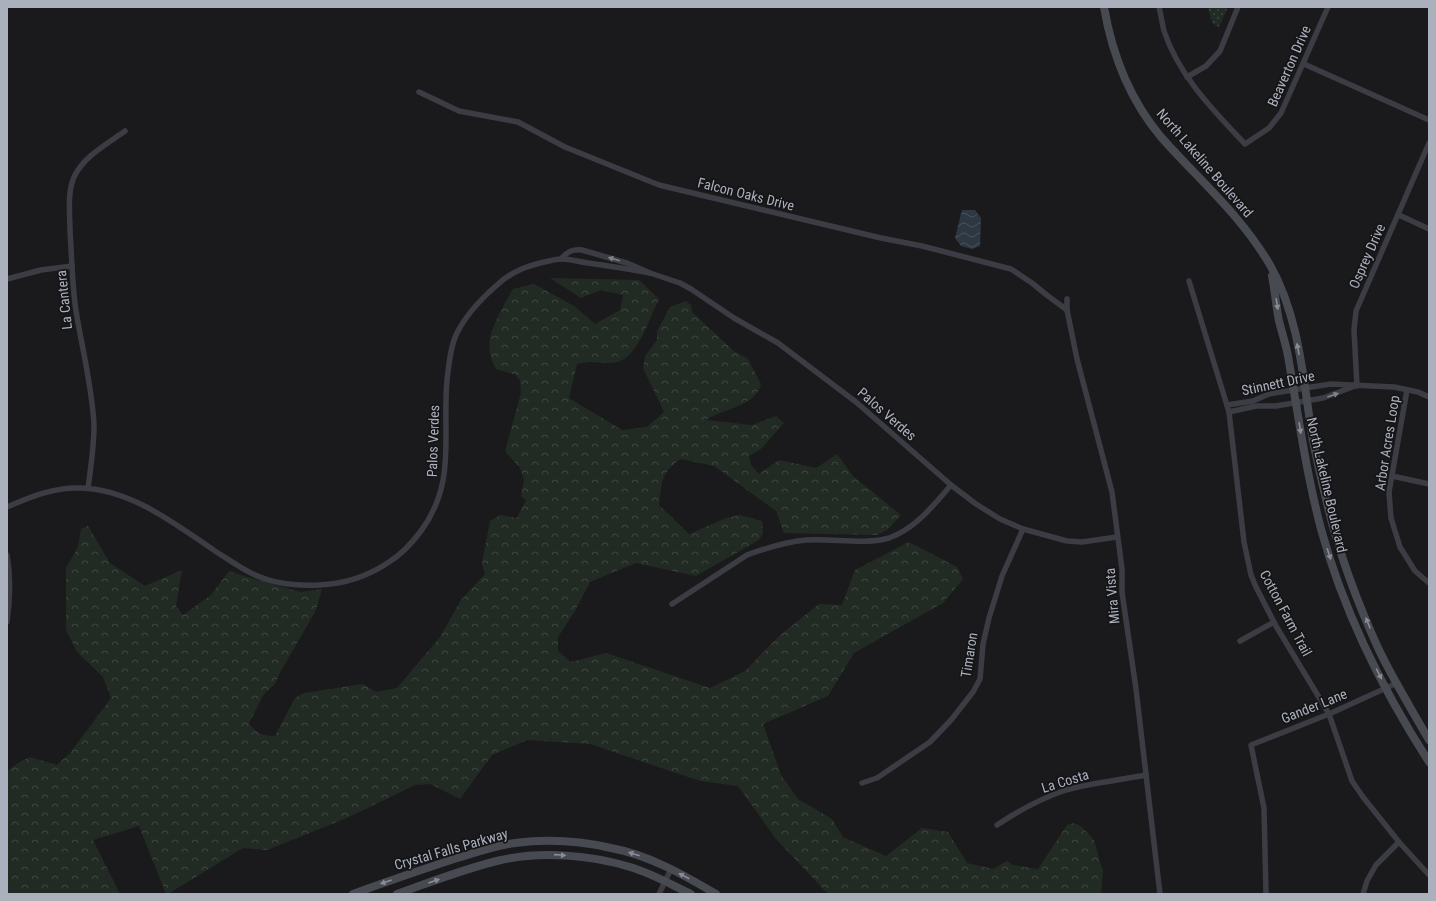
<svg xmlns="http://www.w3.org/2000/svg" width="1436" height="901" viewBox="0 0 1436 901" font-family="'Roboto Condensed',sans-serif">
	<style>
		.grass { fill: url(#grass-dots) }
		.forest { fill: url(#forest-crowns) }
		.water { fill: url(#water-waves) }
		.lines { fill: none; stroke-linecap: round; stroke-linejoin: round }
		.street { stroke: #3c3d44; stroke-width: 5.5 }
		.secondary { stroke: #484a52; stroke-width: 8 }
		.oneway { fill: #7f828d }
		.oneway2 { fill: #888c98 }
		.labels { text-anchor: middle; dominant-baseline: central; stroke-width: 3.5; stroke-linejoin: round; paint-order: stroke }
		.street-label { font-size: 14px; fill: #abb0bd; stroke: #151517 }
	</style>
	<defs>
		<pattern id="grass-dots" width="8" height="8" patternUnits="userSpaceOnUse"><rect width="8" height="8" fill="#212b23"/><path d="M2 2h.1M6 6h.1" fill="none" stroke="#3f4741" stroke-width="1.8" stroke-linecap="round"/></pattern>
		<pattern id="forest-crowns" width="20" height="18" patternUnits="userSpaceOnUse"><rect width="20" height="18" fill="#212b23"/><path d="M2 6a3 3 0 1 1 6 0M12 15a3 3 0 1 1 6 0" fill="none" stroke="#3f4741"/></pattern>
		<pattern id="water-waves" width="16" height="10" patternUnits="userSpaceOnUse"><rect width="16" height="10" fill="#2e3842"/><path d="M0 5q4-4 8 0t8 0" fill="none" stroke="#4a525b"/></pattern>
	</defs>
	<rect width="100%" height="100%" fill="#1a1a1c"/>
	<path class="grass" d="M1208 7H1228L1219 27 1212 23Z"/>
	<path class="forest" d="M550 278 639 280 659 299C651 315 638 355 620 361 610 365 598 362 589 362 585 362 581 363 577 364L569 398 622 430 647 427 664 412 643 368 645 356 657 340V331L670 307 686 301 691 305 692 312 734 351 748 359 761 384C755 407 724 408 706 420L752 425 776 416 784 423 761 449 749 456 751 465 759 474 779 460 816 468 837 454 853 476 901 515 887 530 877 535 784 533 776 511 714 466 681 459C660 473 662 483 659 505L689 534 726 518 740 515 762 521 763 533 759 540 696 576 636 563 590 582 575 611 558 637V651L571 662 606 653 710 688 745 671 779 636 819 604 842 605 855 570 909 542 957 567 963 579 943 603 854 653 828 696 763 724 781 775 798 799 832 819 843 837 886 856 922 828 948 832 967 863 993 869 1007 861 1013 865 1038 869 1067 825 1074 823 1082 827 1094 840 1103 872 1101 894H828L776 839 738 786 700 781 590 744 527 740 492 755 460 799 430 784 415 785 347 818 267 850 243 848 168 894H166L139 826 93 840 120 894H7V771L18 763 30 757 57 765 70 753 111 698 103 677 77 652 66 630V568L78 547 81 529 88 526 110 563 145 586 182 570 176 606 183 615 211 595 229 571 244 576 301 592 322 589 316 610 281 671 275 684 264 694 249 723C255 733 264 736 275 736L295 698 304 693 363 684 376 692 397 688 440 637 461 600 485 574 482 563 490 521 500 515 517 518 526 500 521 496 524 480 520 468 505 451 521 393 520 381 516 375 496 369C491 360 488 349 490 338 493 324 505 302 513 289L534 284 574 306 595 324 620 310 623 295 601 290 581 298Z"/>
	<path class="water" d="M962 210H975L981 218 980 246 972 249 961 246 955 238Z"/>
	<g class="lines">
		<g class="street">
			<path d="M1159 7C1161 15 1162 23 1164 31 1179 76 1213 110 1245 144L1269 128 1281 113 1328 7"/>
			<path d="M1304 64 1429 120"/>
			<path d="M1187 77 1206 66 1220 51 1238 7"/>
			<path d="M419 92 459 111 518 122 565 147 659 185 881 238 922 246 1011 269 1032 283 1048 296 1067 310"/>
			<path d="M1399 215 1429 229"/>
			<path d="M561 259C567 252 572 249 582 250L627 263 650 273 680 283 691 289 734 318 778 343 856 402 951 485 976 504 1000 519 1023 529 1067 541 1082 542 1117 537"/>
			<path d="M7 279 41 270 72 266"/>
			<path d="M1189 281 1229 412 1244 542 1251 575 1256 587 1276 626 1329 714 1352 781 1363 797 1399 842 1429 875"/>
			<path d="M1067 299V310L1077 359 1112 492 1122 569V592L1136 689 1160 894"/>
			<path d="M1357 386 1354 330 1356 311 1429 143"/>
			<path d="M1407 390 1389 492 1391 518 1400 547 1415 571 1429 583"/>
			<path d="M1227 405 1253 401 1269 394 1305 388 1331 384 1394 387 1418 392 1429 397"/>
			<path d="M1229 412 1256 406H1276L1323 398 1355 386"/>
			<path d="M1392 476 1429 484"/>
			<path d="M88 488C91 467 94 446 94 425 92 386 82 348 76 311 72 285 72 258 70 232 70 214 67 193 74 177 84 156 107 144 125 131"/>
			<path d="M7 507C30 497 54 487 80 488 131 489 175 524 215 551 228 559 240 568 253 574 273 584 296 586 319 585 345 584 367 577 389 562 402 554 412 543 421 531 457 482 442 436 447 380 449 365 450 347 457 333 466 315 482 298 497 285 512 271 529 265 549 261 553 260 558 259 562 259 570 259 580 262 588 263 609 266 629 269 650 273"/>
			<path d="M7 555C11 577 10 600 7 622"/>
			<path d="M672 604 747 555C766 548 786 542 806 540 831 538 866 545 889 538 915 529 934 505 951 485"/>
			<path d="M1240 641 1274 622"/>
			<path d="M862 783 877 778 930 742 951 720 973 692 980 679 983 644 989 618 1002 576 1023 529"/>
			<path d="M997 825C1018 811 1042 798 1066 790 1092 783 1120 780 1146 775"/>
			<path d="M659 894 671 869"/>
			<path d="M1266 894 1264 808 1251 745 1329 714 1397 683"/>
			<path d="M1363 894 1367 881 1376 865 1399 842"/>
		</g>
		<g class="secondary">
			<path d="M1104 7C1112 54 1130 100 1161 137 1199 180 1240 214 1270 265 1299 316 1303 378 1312 435 1316 457 1321 478 1326 499 1338 551 1357 602 1379 650 1394 681 1412 710 1429 740"/>
			<path d="M1272 276C1275 291 1276 306 1279 321 1282 333 1286 345 1288 356 1298 414 1306 472 1321 529 1343 610 1384 692 1429 762"/>
			<path d="M353 894C385 882 418 871 451 860 472 854 493 846 515 843 546 839 580 841 611 848 649 855 684 875 716 894"/>
			<path d="M397 894C431 882 466 868 501 860 542 851 591 855 630 867 651 873 672 885 691 894"/>
		</g>
	</g>
	<defs><path id="oneway-solid" d="M-6-.8H1V-3.2L6.5 0L1 3.2V.8H-6Z"/></defs>
	<g class="oneway">
		<use href="#oneway-solid" transform="translate(614 259) rotate(-164)"/>
		<use href="#oneway-solid" transform="translate(1333 395) rotate(-19)"/>
	</g>
	<g class="oneway2">
		<use href="#oneway-solid" transform="translate(1277 304) rotate(81)"/>
		<use href="#oneway-solid" transform="translate(1298 349) rotate(-101)"/>
		<use href="#oneway-solid" transform="translate(1300 428) rotate(81)"/>
		<use href="#oneway-solid" transform="translate(1329 554) rotate(72)"/>
		<use href="#oneway-solid" transform="translate(1368 623) rotate(-112)"/>
		<use href="#oneway-solid" transform="translate(1379 674) rotate(63)"/>
		<use href="#oneway-solid" transform="translate(634 854) rotate(-162)"/>
		<use href="#oneway-solid" transform="translate(560 855) rotate(4)"/>
		<use href="#oneway-solid" transform="translate(684 876) rotate(-152)"/>
		<use href="#oneway-solid" transform="translate(434 881) rotate(-19)"/>
		<use href="#oneway-solid" transform="translate(386 882) rotate(161)"/>
	</g>
	<g class="labels">
		<g class="street-label">
			<text transform="translate(1289 66) rotate(-66)">Beaverton Drive</text>
			<text transform="translate(1205 163) rotate(49)">North Lakeline Boulevard</text>
			<text transform="translate(746 194) rotate(14)">Falcon Oaks Drive</text>
			<text transform="translate(1367 256) rotate(-66)">Osprey Drive</text>
			<text transform="translate(64 300) rotate(-96)">La Cantera</text>
			<text transform="translate(1278 383) rotate(-12)">Stinnett Drive</text>
			<text transform="translate(887 414) rotate(41)">Palos Verdes</text>
			<text transform="translate(433 441) rotate(-88)">Palos Verdes</text>
			<text transform="translate(1387 443) rotate(-81)">Arbor Acres Loop</text>
			<text transform="translate(1327 485) rotate(77)">North Lakeline Boulevard</text>
			<text transform="translate(1112 596) rotate(-95)">Mira Vista</text>
			<text transform="translate(1286 613) rotate(62)">Cotton Farm Trail</text>
			<text transform="translate(969 655) rotate(-81)">Timaron</text>
			<text transform="translate(1314 706) rotate(-22)">Gander Lane</text>
			<text transform="translate(1065 781) rotate(-17)">La Costa</text>
			<text transform="translate(451 849) rotate(-16)">Crystal Falls Parkway</text>
		</g>
	</g>
	<rect width="1436" height="901" fill="none" stroke="#abb0bd" stroke-width="16"/>
</svg>
